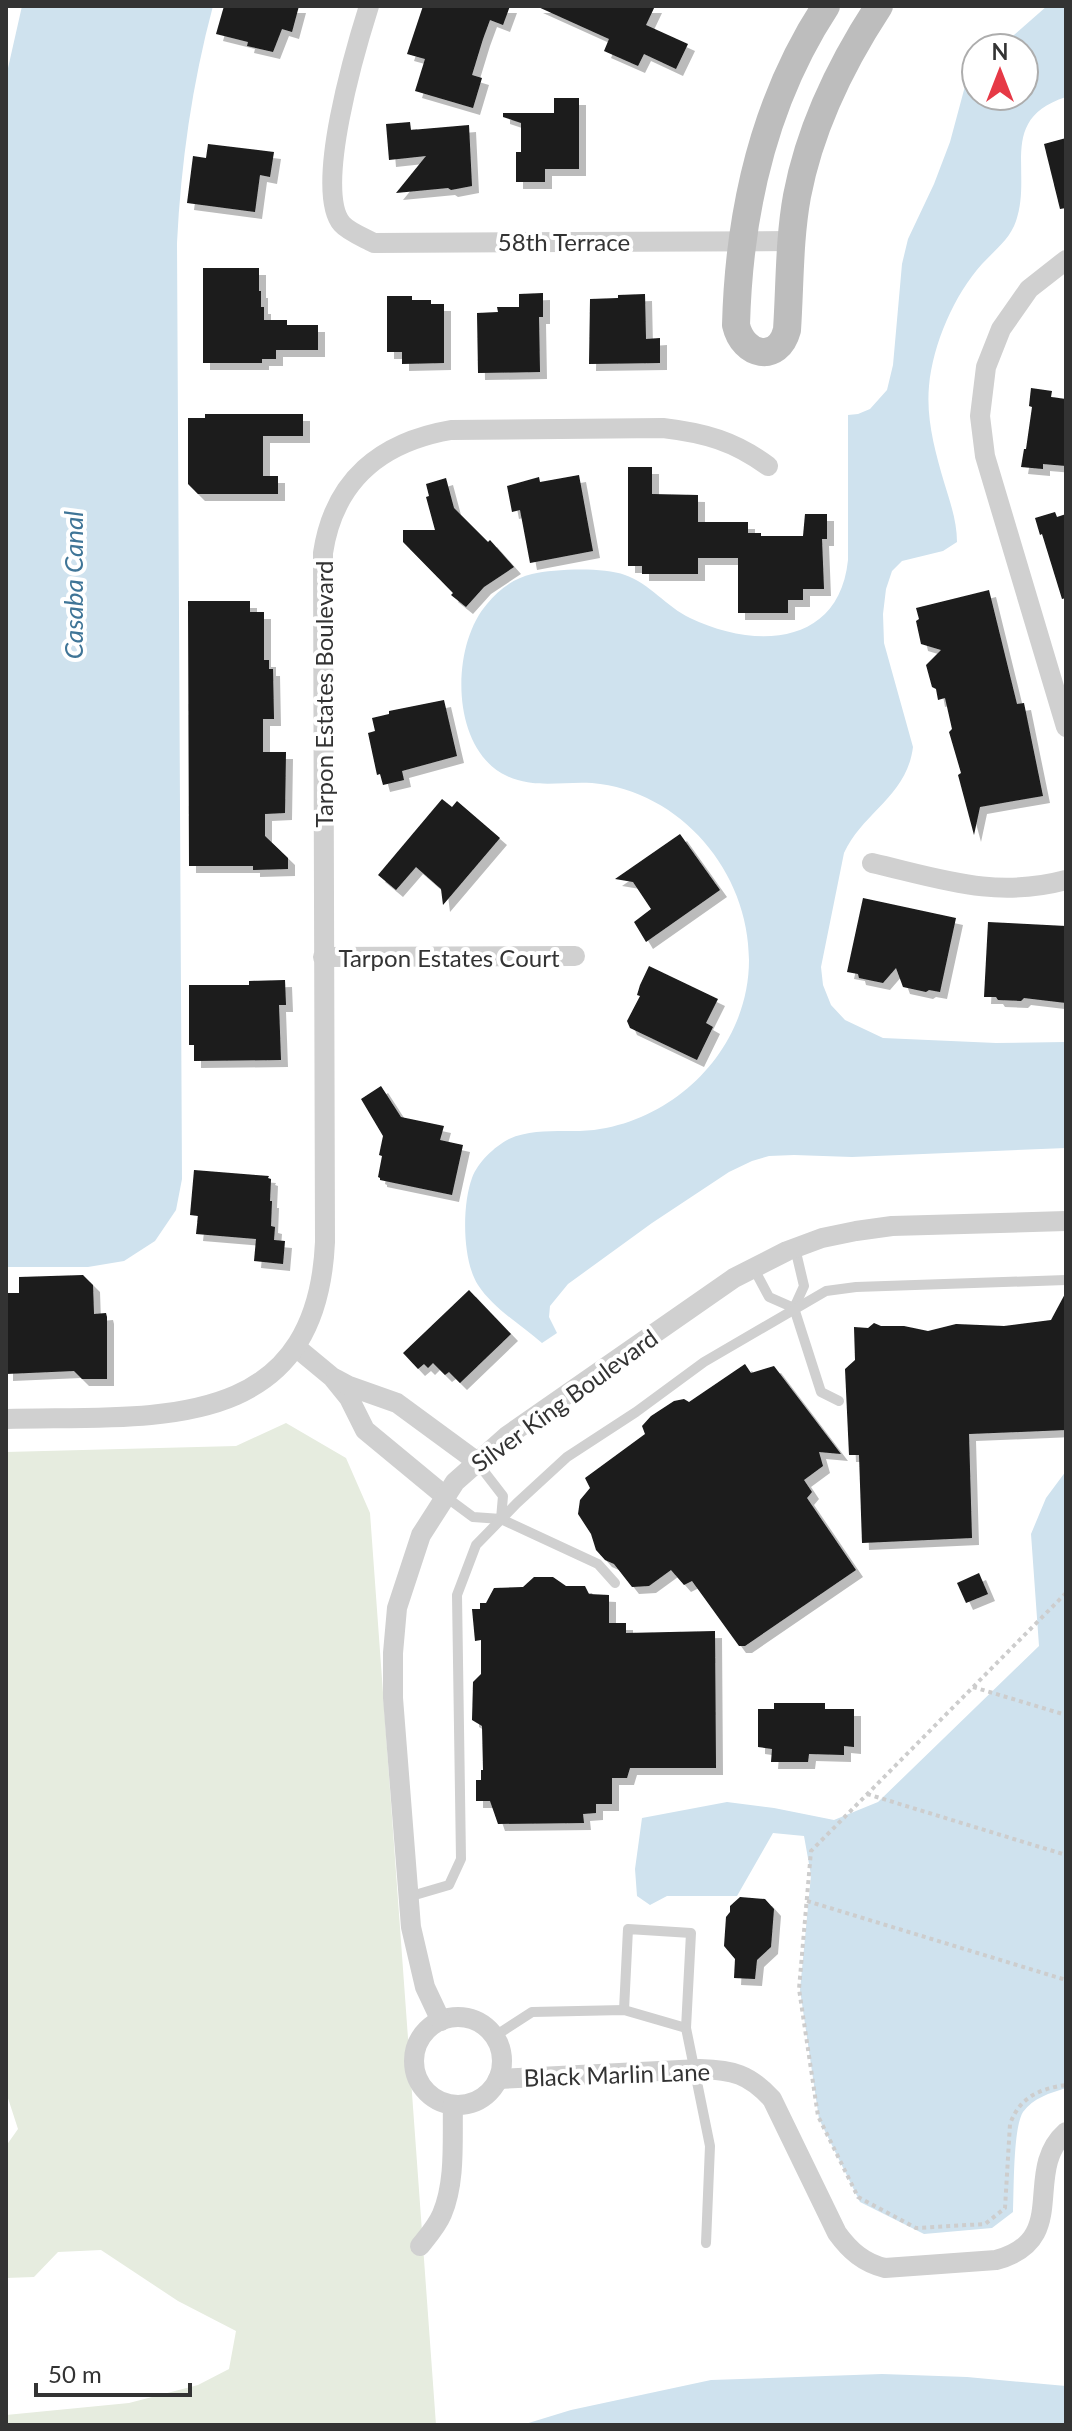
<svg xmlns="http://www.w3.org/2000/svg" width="1072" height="2431" viewBox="0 0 1072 2431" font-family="Lato,sans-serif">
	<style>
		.green { fill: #e6ecdf }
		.water { fill: #cfe2ee }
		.building { fill: #1a1a1a; filter: url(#shadow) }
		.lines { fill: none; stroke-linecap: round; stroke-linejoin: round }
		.path { stroke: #cdcdcd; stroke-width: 4; stroke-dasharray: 4 4; stroke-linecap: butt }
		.lane { stroke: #d0d0d0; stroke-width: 10 }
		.street { stroke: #d0d0d0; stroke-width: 20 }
		.secondary { stroke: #bdbdbd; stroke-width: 28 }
		.labels { text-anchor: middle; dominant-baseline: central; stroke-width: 8; stroke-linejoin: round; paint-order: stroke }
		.street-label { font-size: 24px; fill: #333; stroke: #fff }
		.water-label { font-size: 26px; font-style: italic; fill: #3f7597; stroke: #fff }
	</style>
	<defs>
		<filter id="shadow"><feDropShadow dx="7" dy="7" stdDeviation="0" flood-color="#0004"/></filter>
	</defs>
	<rect width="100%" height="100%" fill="#fff"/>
	<path class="green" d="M286 1423 346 1458 370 1513 436 2425H6V2415L129 2403 198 2385 229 2369 236 2331 178 2301 101 2250 58 2252 34 2277 6 2278V2146L18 2129 6 2092V1452L236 1446Z"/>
	<g class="water">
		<path d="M22 6H213C192 84 181 163 177 243L182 1179 176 1210 155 1241 124 1261 88 1267H6V77Z"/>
		<path d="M1047 6H1066V97C997 119 1033 172 1016 221 1010 239 995 250 982 264 954 295 933 344 929 386 926 419 935 451 944 482 950 502 957 521 957 542L943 551 902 561 892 571 886 589 883 614 884 643 913 747C907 796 863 812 844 853L821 967 823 985 831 1005 845 1020 883 1038 996 1043 1066 1042V1148L852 1157 794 1155 769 1156 752 1161 729 1172 652 1223 568 1284 550 1306 549 1317 557 1333 542 1343C521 1325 493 1308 478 1285 462 1260 462 1205 472 1178 478 1162 494 1147 509 1139 535 1127 566 1133 594 1130 679 1119 749 1046 749 960 749 872 681 791 592 783 564 781 535 789 507 776 450 750 450 646 487 604 498 590 514 578 532 574 556 569 602 567 625 575 649 583 667 607 690 618 754 649 839 647 848 560V415L858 414 870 409 887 390 893 365 902 264 908 239 934 184 950 142 968 75 976 67V96H1024V48H999Z"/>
		<path d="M1066 1471V2088C1050 2093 1033 2098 1023 2112 1013 2128 1014 2190 1013 2212L992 2228 924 2234 860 2202 819 2119 800 1990 811 1875 804 1836 773 1833 737 1896H667L650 1905 637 1896 635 1869 642 1818 727 1802 774 1808 834 1820 878 1802 1039 1646 1031 1534 1046 1498Z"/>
		<path d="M882 2374 967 2377 1066 2386V2425H522L571 2410 711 2380Z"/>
	</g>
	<g class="building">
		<path d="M224 6H299L292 32 282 29 273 52 247 46 248 42 216 34Z"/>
		<path d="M423 6H510L503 25 490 20 483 39 472 75 482 78 473 108 415 91 425 59 407 54Z"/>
		<path d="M536 6H655L646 25 688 44 676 69 644 54 638 66 604 51 609 39Z"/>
		<path d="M554 98H579V169H545V182H516V152H521V123L503 117V113H554Z"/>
		<path d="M410 122 411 130 469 125 472 186 451 190 448 188 396 193 426 156 389 160 386 124Z"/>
		<path d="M1066 138V208L1060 209 1044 144Z"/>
		<path d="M208 144 274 152 270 177 260 175 255 212 187 203 193 156 206 158Z"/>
		<path d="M203 268H259V291H261V307H264V320H287V325H318V350H276V359H262V363H203Z"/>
		<path d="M543 293V317H539L540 372 478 373 477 313 498 312 497 307H519V294Z"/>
		<path d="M645 294 646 339 660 338V363L589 364 590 299 618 298V295Z"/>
		<path d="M387 296H412V300H431V304H444V363L402 364V352H387Z"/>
		<path d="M1031 388 1052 391 1051 397 1066 399V466L1043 464V469L1021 467 1024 449H1026L1032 407 1029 406Z"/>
		<path d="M205 414H303V436H263V476H278V494H198L188 484V418H205Z"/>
		<path d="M628 467H652V494L698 495V522H748V533H761V536H803L805 514H827V539H822L824 589H803V600H788V613H738V558H698V574H642V566H628Z"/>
		<path d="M579 475 593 551 530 563 520 510 512 512 507 486 539 477 540 482Z"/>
		<path d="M446 478 454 508 488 542 490 540 514 567 484 587 466 607 451 595 453 593 403 542V530H435L426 497 429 496 426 484Z"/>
		<path d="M1055 512 1057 517 1066 514V598L1062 599 1042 534 1040 535 1035 518Z"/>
		<path d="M989 590 1017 704 1024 703 1043 796 980 807 974 835 958 775 961 773 949 732 952 729 945 698 938 700 936 689 932 687 926 665 941 650 921 644 916 621 919 619 916 608Z"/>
		<path d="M188 601H250V612H264V660H269V669H273L274 719H263V752H286L285 813 265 814V836L288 858V869L253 870V866H189Z"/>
		<path d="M444 700 457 756 402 771 404 780 383 785 380 774 377 775 368 733 375 731 372 718 389 714V711Z"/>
		<path d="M442 799 452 807 457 801 500 838 443 905 441 889 416 867 396 890 378 875Z"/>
		<path d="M680 834 720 890 646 942 634 922 651 909 633 882 615 879Z"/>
		<path d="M863 898 956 918 940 992 929 990 926 992 903 987 896 968 883 983 859 978 858 974 847 972Z"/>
		<path d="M988 922 1066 926V1003L1024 998 1021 1001 998 1000 996 997H984Z"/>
		<path d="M649 966 718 999 706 1023 713 1027 697 1060 630 1028 627 1021 640 996 637 995 640 985Z"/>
		<path d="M285 980 286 1005H279L281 1060 194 1061V1045H189V985H249V981Z"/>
		<path d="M381 1086 401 1117 444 1126 440 1140 463 1145 452 1195 380 1180V1178L378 1177 382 1156 379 1155 383 1136 361 1099Z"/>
		<path d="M194 1170 269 1176 268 1178 271 1179 270 1201H272L271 1226 275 1227 274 1240 285 1241 283 1264 254 1261 256 1239 196 1234 198 1216 190 1215Z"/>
		<path d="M83 1275 93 1285 94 1314 106 1313 107 1317V1379H82L74 1371 6 1374V1293H19V1277Z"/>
		<path d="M469 1290 511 1334 460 1383 449 1372 445 1375 433 1363 428 1368 424 1364 418 1369 403 1353Z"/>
		<path d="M1066 1292V1430L969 1434 972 1538 862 1543 859 1455H849L845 1369 855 1360 854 1327 868 1328 874 1323 881 1326H904L928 1331 956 1324 1004 1326 1051 1320Z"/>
		<path d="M745 1364 751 1373 774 1366 841 1454 819 1452 823 1466 804 1480 812 1492 807 1498 856 1570 745 1646H739L692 1581 684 1585 671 1570 649 1586 632 1587 614 1564 605 1560 596 1550 591 1534 578 1514 580 1500 590 1488 585 1478 645 1434 642 1426 651 1416 674 1401 684 1399 689 1402Z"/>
		<path d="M979 1573 988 1594 966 1603 957 1583Z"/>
		<path d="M534 1577H553L566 1586H585L589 1594 609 1595V1623H626V1633L715 1631 716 1768H630L627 1778H612V1804H596V1813L583 1814 584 1823 498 1824 490 1801H476V1780H481V1770H483L482 1726 472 1720 473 1682 481 1674V1640L475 1641 472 1609H480V1603H486L494 1588 523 1587Z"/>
		<path d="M774 1703H825V1709H854V1747L844 1746V1755L809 1754 808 1762H771L772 1749 758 1747V1709H774Z"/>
		<path d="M740 1897 765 1899 774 1909 771 1947 757 1960 755 1979 734 1978 735 1959 724 1946 726 1917 730 1912V1906Z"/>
	</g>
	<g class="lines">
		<g class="path">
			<path d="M1066 1593 811 1851 799 1989 818 2116 858 2197 916 2228 985 2224 1005 2208 1010 2124C1020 2097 1039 2089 1066 2085"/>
			<path d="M973 1687 1066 1715"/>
			<path d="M867 1794 1066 1855"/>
			<path d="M807 1901 1066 1980"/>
		</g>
		<g class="lane">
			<path d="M753 1267 769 1297 794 1308 804 1286 795 1248"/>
			<path d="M794 1308 821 1392 839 1401"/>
			<path d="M446 1497 473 1517 501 1519 503 1496 476 1461"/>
			<path d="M501 1519 598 1564 615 1583"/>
			<path d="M408 1897 449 1885 461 1859 457 1595 476 1545 517 1503 567 1457 636 1412 704 1362 826 1291 856 1287 1066 1280"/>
			<path d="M624 2010 628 1929 691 1933 686 2028 710 2146 706 2243"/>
			<path d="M495 2036 532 2012 624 2010 686 2028"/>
		</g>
		<g class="street">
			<path d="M369 6C356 47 313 191 342 224 349 232 365 238 374 243L792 241"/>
			<path d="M1066 260 1029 289 1001 329 986 367 980 416 985 456 1066 727"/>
			<path d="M872 863C941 879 995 899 1066 880"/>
			<path d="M323 957 575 956"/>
			<path d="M297 1348 332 1377 349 1398 365 1430 446 1497"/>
			<path d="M336 1379 349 1386 397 1403 476 1461"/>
			<path d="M6 1419C151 1415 316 1438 325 1242L323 553C334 480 381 442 451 430L663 428C705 433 734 441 768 466"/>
			<circle cx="458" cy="2061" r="44"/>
			<path d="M441 2021 425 1987 411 1927 393 1698V1653L397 1608 421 1535 455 1482 507 1436 734 1278 787 1251 822 1238 856 1231 892 1226 1066 1221"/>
			<path d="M498 2079 700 2069C733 2070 749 2074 772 2099L837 2233C850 2251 864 2263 885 2268L996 2260C1072 2240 1021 2172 1066 2132"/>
			<path d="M420 2246C428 2236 437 2226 442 2214 456 2181 452 2139 453 2105"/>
		</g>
		<path class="secondary" d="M826 6C763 102 739 211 736 325 743 356 778 364 787 330 790 285 789 240 797 196 810 127 841 64 879 6"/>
	</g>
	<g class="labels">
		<g class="street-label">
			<text x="564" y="241">58th Terrace</text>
			<text transform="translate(323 694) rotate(-90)">Tarpon Estates Boulevard</text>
			<text x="449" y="957">Tarpon Estates Court</text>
			<text transform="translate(564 1400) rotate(-36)">Silver King Boulevard</text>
			<text transform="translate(617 2074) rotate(-2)">Black Marlin Lane</text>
		</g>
		<g class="water-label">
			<text transform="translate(73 585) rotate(-90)">Casaba Canal</text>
		</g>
	</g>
	<rect width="1072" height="2431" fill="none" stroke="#333333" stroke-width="16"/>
	<g transform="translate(1000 72)"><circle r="38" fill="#ffffff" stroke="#adadad" stroke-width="2"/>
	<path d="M0-6L14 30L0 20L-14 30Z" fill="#e63946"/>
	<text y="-12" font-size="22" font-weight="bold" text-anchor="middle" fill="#333333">N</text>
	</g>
	<path d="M36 2383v12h154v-12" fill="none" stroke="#333333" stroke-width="4"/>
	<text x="48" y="2383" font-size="24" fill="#333333" stroke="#ffffff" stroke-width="6" paint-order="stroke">50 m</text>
</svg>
